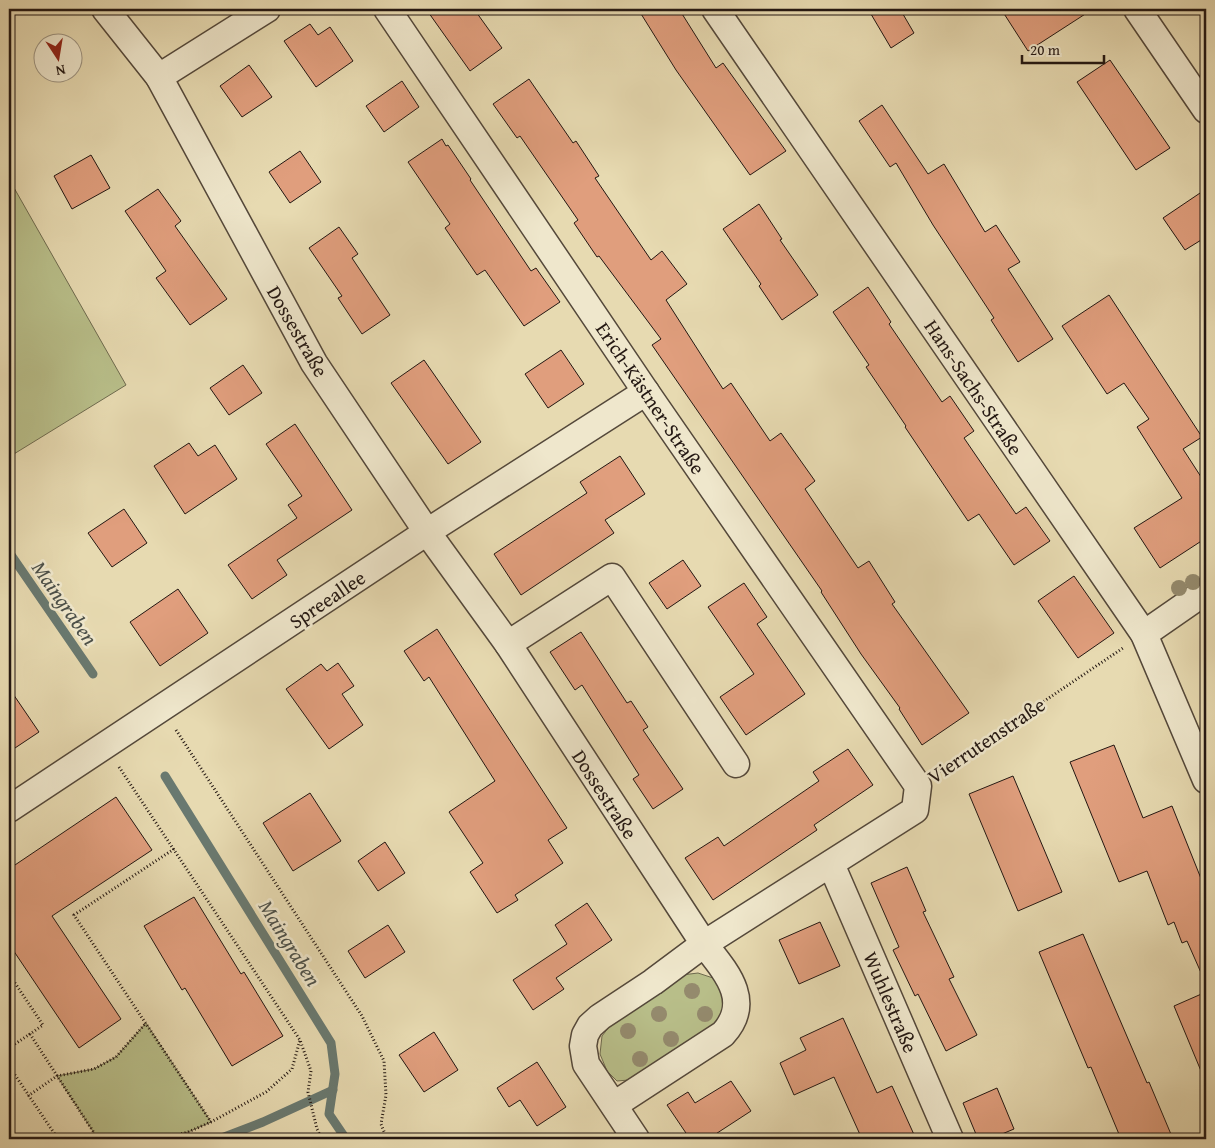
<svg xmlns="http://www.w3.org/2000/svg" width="1215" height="1148" viewBox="0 0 1215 1148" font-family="'Gentium Book Plus',serif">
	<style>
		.green { fill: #b8be89; stroke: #6e6a4e }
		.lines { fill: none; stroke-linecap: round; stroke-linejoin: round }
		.stream { stroke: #697970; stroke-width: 9 }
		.building { fill: #e09e7d; stroke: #231712 }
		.minor-casing { stroke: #54483a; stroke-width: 29 }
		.path { stroke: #231712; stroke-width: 3; stroke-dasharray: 1 2.5; stroke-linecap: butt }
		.minor { stroke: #efe7cc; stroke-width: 26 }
		.tree { fill: #948a6d }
		.labels { text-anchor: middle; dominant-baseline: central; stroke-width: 5; stroke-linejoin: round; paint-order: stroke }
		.street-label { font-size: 20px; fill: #231712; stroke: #efe7cc }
		.water-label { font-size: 21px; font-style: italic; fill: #4c5049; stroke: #efe7cc }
	</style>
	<rect width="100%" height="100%" fill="#e7dab1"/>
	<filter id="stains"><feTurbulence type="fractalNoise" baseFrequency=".004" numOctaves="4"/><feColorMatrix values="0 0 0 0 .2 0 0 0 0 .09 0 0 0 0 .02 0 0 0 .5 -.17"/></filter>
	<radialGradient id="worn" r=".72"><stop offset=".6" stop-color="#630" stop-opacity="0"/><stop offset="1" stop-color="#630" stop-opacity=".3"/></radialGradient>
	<g class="green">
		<path d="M9 179 126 385 9 457Z"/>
		<path d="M698 973 713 978 722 989 724 1002 721 1019 712 1032 640 1079 617 1081 607 1071 600 1054 602 1036 616 1018 682 975Z"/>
		<path d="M146 1023 211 1122 188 1132 160 1139H98L57 1076 94 1069 116 1057Z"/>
	</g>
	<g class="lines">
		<g class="stream">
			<path d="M9 552 93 674"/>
			<path d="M165 776 331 1043 335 1074 329 1114 346 1139"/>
			<path d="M219 1139 263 1122 333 1090"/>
		</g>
	</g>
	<g class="building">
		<path d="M426 9H474L502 48 470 71Z"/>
		<path d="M638 9H679L716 68 723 63 786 151 750 175 676 70Z"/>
		<path d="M868 9H900L914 33 891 48Z"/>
		<path d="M1001 9H1093L1028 51Z"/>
		<path d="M310 24 318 35 330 27 353 61 316 87 284 41Z"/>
		<path d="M1110 60 1170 148 1136 170 1077 82Z"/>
		<path d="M249 65 272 97 242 117 220 86Z"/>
		<path d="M529 79 573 143 576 141 599 176 595 178 651 260 662 251 687 284 666 300 723 389 731 383 770 441 781 433 815 481 805 489 858 568 869 561 895 602 892 604 969 713 922 745 899 709 900 708 861 654 821 592 822 591 652 345 661 339 599 256 597 257 574 223 578 220 520 136 517 138 493 104Z"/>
		<path d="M402 81 419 107 384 132 366 106Z"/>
		<path d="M882 105 928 174 944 164 985 232 996 225 1020 262 1008 269 1053 339 1018 362 991 320 994 318 933 225 896 163 890 167 859 121Z"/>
		<path d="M442 139 446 146 448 145 471 179 470 180 531 271 536 268 560 302 524 326 485 270 477 275 445 228 450 224 408 162Z"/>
		<path d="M300 151 321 182 290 203 269 172Z"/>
		<path d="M91 155 110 188 72 209 54 176Z"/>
		<path d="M158 189 181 221 175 226 227 299 190 325 156 278 166 271 125 211Z"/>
		<path d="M1206 189V237L1185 250 1163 218Z"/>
		<path d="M759 204 782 239 780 240 818 295 782 320 759 286 761 284 723 229Z"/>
		<path d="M339 227 358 254 352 258 390 315 362 334 338 298 342 296 309 248Z"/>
		<path d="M868 287 891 322 889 324 942 402 950 396 974 431 964 438 1016 514 1026 507 1050 541 1014 565 979 514 968 521 905 427 906 426 866 367 869 365 833 312Z"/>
		<path d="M1109 295 1202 437 1183 449 1205 483 1206 482V538L1160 568 1134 528 1182 498 1137 427 1149 419 1124 383 1107 394 1062 326Z"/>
		<path d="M561 350 584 384 548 408 525 374Z"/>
		<path d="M424 360 481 442 448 464 391 383Z"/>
		<path d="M243 365 262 393 229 415 210 388Z"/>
		<path d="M295 424 352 510 277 560 287 575 252 599 228 565 297 518 288 505 302 496 266 444Z"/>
		<path d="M189 443 198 456 215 445 237 479 185 514 154 466Z"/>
		<path d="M620 456 645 494 605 520 614 533 521 595 494 554 587 493 580 482Z"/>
		<path d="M124 509 147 543 112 567 88 533Z"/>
		<path d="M683 560 701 586 667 609 649 583Z"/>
		<path d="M1074 576 1114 633 1078 658 1038 601Z"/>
		<path d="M744 583 767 617 757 624 805 694 746 735 720 697 754 674 708 607Z"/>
		<path d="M178 589 208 633 160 666 130 622Z"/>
		<path d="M437 629 567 828 548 840 563 863 515 895 518 900 497 913 470 872 483 863 449 812 495 781 429 677 424 681 404 651Z"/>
		<path d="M581 632 627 703 631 701 648 727 643 730 683 789 653 809 633 779 639 775 582 685 575 690 550 652Z"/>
		<path d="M338 663 354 686 342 694 363 725 329 749 286 689 321 664 327 671Z"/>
		<path d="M9 688 39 732 9 752Z"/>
		<path d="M1114 745 1143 818 1172 806 1206 891V984L1187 941 1182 943 1174 922 1168 925 1147 871 1119 882 1070 762Z"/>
		<path d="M848 749 873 785 814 825 817 830 713 900 685 858 718 837 724 846 819 781 813 772Z"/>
		<path d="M1013 776 1062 892 1018 911 969 794Z"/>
		<path d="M310 793 341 841 293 871 263 823Z"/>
		<path d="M116 797 152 850 52 916 121 1019 79 1048 9 944V869Z"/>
		<path d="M385 842 405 873 378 891 358 861Z"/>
		<path d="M907 867 926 911 923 912 954 977 949 979 977 1035 946 1051 918 994 915 996 893 950 899 947 871 883Z"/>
		<path d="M194 897 241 974 244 972 283 1036 232 1066 185 988 182 990 144 926Z"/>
		<path d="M587 903 612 940 556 978 564 989 533 1010 513 980 567 944 555 925Z"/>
		<path d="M820 922 840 966 799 984 779 940Z"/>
		<path d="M388 925 405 952 365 978 348 951Z"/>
		<path d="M1083 934 1147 1083 1149 1082 1173 1139H1121L1091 1067 1088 1068 1039 952Z"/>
		<path d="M1206 992V1083L1174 1006Z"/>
		<path d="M843 1018 877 1093 892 1086 916 1139H862L834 1077 794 1095 780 1063 806 1050 800 1038Z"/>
		<path d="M434 1032 458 1070 424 1092 399 1055Z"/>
		<path d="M537 1062 566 1107 537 1126 520 1100 509 1107 497 1088Z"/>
		<path d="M731 1081 751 1111 708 1139H690L667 1105 688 1092 695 1103Z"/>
		<path d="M997 1088 1014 1129 990 1139H978L963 1103Z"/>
	</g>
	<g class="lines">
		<defs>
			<g id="minor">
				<path d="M105 9 159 77 314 363 427 532 508 644 704 944 653 982 600 1017 590 1026 585 1035 583 1046 586 1064 636 1139"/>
				<path d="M387 9 646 392 918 786 915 810 704 944C726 972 753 1001 723 1034L614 1105"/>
				<path d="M715 9 1144 634 1206 780"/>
				<path d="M1137 9 1206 110"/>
				<path d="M159 77 267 9"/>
				<path d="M1144 634 1206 591"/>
				<path d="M508 644 612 577 736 764"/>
				<path d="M9 809 427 532 646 392"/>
				<path d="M831 864 950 1139"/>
			</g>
		</defs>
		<use href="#minor" class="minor-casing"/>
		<g class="path">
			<path d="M176 730 362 1016 384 1061 386 1095 381 1124 387 1139"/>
			<path d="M119 767 300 1040 311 1071 308 1092 317 1129 322 1139"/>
			<path d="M939 772 1123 648"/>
			<path d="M174 849 74 915 211 1122"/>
			<path d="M9 974 43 1025 30 1034 98 1139"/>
			<path d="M9 1048 30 1034"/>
			<path d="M9 1066 58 1139"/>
			<path d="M28 1096 57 1076 94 1069 116 1057 146 1023"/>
			<path d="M161 1139 188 1132 211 1122 266 1092 292 1069 300 1040"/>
		</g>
		<use href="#minor" class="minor"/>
	</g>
	<g class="tree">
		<circle cx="1193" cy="582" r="8"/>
		<circle cx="1179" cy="588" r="8"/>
		<circle cx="692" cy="991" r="8"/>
		<circle cx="659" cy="1014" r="8"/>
		<circle cx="705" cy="1014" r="8"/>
		<circle cx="628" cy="1031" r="8"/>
		<circle cx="671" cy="1039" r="8"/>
		<circle cx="640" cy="1059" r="8"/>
	</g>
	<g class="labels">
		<g class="street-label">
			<text transform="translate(298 331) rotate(60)">Dossestraße</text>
			<text transform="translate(974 387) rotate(56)">Hans-Sachs-Straße</text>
			<text transform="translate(651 398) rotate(56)">Erich-Kästner-Straße</text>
			<text transform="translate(327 599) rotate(-34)">Spreeallee</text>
			<text transform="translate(986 740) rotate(-34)">Vierrutenstraße</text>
			<text transform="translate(605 794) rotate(57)">Dossestraße</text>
			<text transform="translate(891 1002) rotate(67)">Wuhlestraße</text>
		</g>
		<g class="water-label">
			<text transform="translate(65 603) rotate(55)">Maingraben</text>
			<text transform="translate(290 943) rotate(58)">Maingraben</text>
		</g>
	</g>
	<rect width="1215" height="1148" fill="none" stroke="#e7dab1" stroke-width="30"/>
	<rect x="10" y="10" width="1195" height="1128" fill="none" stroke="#231712" stroke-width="2.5"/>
	<rect x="15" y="15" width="1185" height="1118" fill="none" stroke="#231712"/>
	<g transform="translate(58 58) rotate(168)"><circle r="24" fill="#efe7cc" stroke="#9d9482"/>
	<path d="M0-4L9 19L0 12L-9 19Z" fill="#8f2418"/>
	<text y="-8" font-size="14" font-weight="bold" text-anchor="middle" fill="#231712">N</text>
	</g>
	<path d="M1022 55v8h82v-8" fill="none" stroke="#231712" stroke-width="2.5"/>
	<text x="1030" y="55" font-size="15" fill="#231712" stroke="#efe7cc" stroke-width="4" paint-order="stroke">20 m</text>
	<rect width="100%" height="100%" filter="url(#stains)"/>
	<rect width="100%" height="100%" fill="url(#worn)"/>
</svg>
